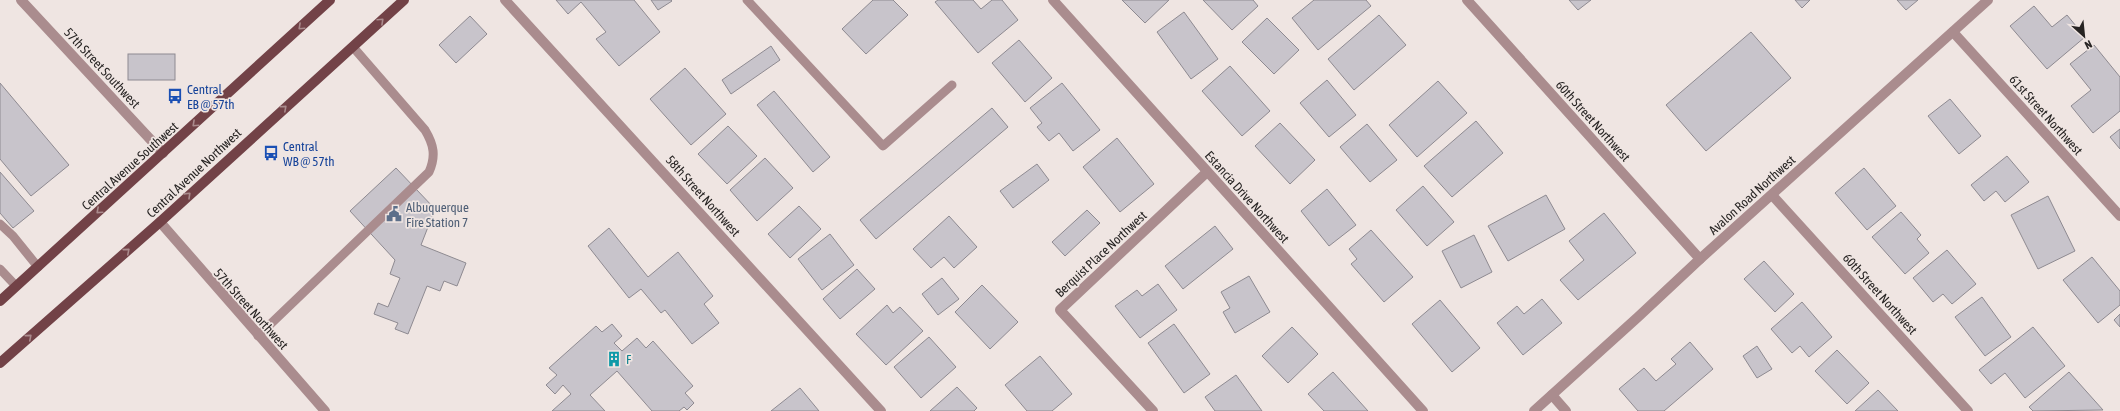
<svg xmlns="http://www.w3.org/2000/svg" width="2120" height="411" viewBox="0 0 2120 411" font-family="'Asap Condensed',sans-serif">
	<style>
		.building { fill: #c8c4cb; stroke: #8e8a91 }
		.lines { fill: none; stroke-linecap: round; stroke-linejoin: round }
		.service { stroke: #aa8c8e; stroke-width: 9 }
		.minor { stroke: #aa8c8e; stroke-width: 10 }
		.primary { stroke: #724247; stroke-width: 10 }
		.oneway { stroke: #aa8b8d }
		.labels { text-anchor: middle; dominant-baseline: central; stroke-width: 3.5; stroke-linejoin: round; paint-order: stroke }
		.street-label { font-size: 13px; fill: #272423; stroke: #efe5e2 }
		.transit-label { font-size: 13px; fill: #164399; stroke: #efe5e2; text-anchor: start }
		.service-label { font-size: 13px; fill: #4e5e75; stroke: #efe5e2; text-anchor: start }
		.culture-label { font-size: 13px; fill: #0d838f; stroke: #efe5e2; text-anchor: start }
	</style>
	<rect width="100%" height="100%" fill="#efe5e2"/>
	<g class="building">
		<path d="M556 0H634L660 32 619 66 596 39 606 32 581 2 568 14Z"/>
		<path d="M651 0H671L672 1 658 10Z"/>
		<path d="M873 0H893L908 15 866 54 842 29Z"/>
		<path d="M938 0H973L981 9 992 0H1002L1018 20 978 53 935 2Z"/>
		<path d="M1122 0H1169L1145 23Z"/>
		<path d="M1203 0H1253L1258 6 1232 30Z"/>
		<path d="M1314 0H1366L1371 6 1318 50 1292 18Z"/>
		<path d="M1569 0H1591L1578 10Z"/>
		<path d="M1795 0H1810L1802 8Z"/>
		<path d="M1897 0H1918L1906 10Z"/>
		<path d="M2034 6 2052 27 2067 15 2085 37 2047 69 2010 26Z"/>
		<path d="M1184 12 1218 59 1191 79 1157 32Z"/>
		<path d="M1379 15 1406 45 1354 90 1328 59Z"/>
		<path d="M470 16 487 34 456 63 439 45Z"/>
		<path d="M1267 18 1299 50 1274 74 1242 42Z"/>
		<path d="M1751 32 1791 78 1706 151 1666 105Z"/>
		<path d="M1019 40 1052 78 1025 102 992 63Z"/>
		<path d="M2094 45 2120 77V111L2093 133 2071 106 2091 90 2070 64Z"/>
		<path d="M771 46 780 60 731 94 722 80Z"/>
		<rect x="128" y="54" width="47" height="26"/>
		<path d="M1230 66 1270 111 1242 136 1202 91Z"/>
		<path d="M685 68 726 114 691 145 650 99Z"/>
		<path d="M1327 80 1356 115 1329 137 1300 103Z"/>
		<path d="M1438 81 1467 113 1417 157 1389 125Z"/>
		<path d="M0 83 69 165 31 196 0 159Z"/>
		<path d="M1062 83 1100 130 1073 151 1059 133 1049 141 1037 127 1042 123 1030 108Z"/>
		<path d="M774 91 830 157 813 172 757 105Z"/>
		<path d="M1950 99 1981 136 1959 154 1928 116Z"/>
		<path d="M992 108 1008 127 876 239 860 220Z"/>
		<path d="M1476 121 1503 153 1452 197 1424 166Z"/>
		<path d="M1280 123 1315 160 1290 184 1255 146Z"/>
		<path d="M1367 124 1397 160 1370 182 1340 147Z"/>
		<path d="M728 126 757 156 727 184 698 154Z"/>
		<path d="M2120 129V149L2110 137Z"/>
		<path d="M1117 138 1154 184 1120 212 1083 167Z"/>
		<path d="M2007 156 2029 182 2005 202 1996 191 1984 201 1971 185Z"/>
		<path d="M765 158 793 188 757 221 730 190Z"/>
		<path d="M1037 164 1049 180 1013 208 1000 191Z"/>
		<path d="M396 168 435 209 421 245 466 263 457 286 444 281 440 291 427 286 408 334 395 329 398 323 374 314 378 303 388 307 400 278 390 274 395 260 350 211Z"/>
		<path d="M1864 168 1896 206 1867 230 1835 193Z"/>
		<path d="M0 172 34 211 13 228 0 213Z"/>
		<path d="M1423 186 1454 222 1427 246 1396 210Z"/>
		<path d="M1327 189 1356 225 1329 246 1301 211Z"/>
		<path d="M1546 195 1565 229 1508 261 1488 226Z"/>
		<path d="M2048 196 2075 251 2038 269 2011 215Z"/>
		<path d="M799 206 821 229 790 258 768 234Z"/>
		<path d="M1087 210 1100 223 1065 256 1052 242Z"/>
		<path d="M1901 212 1921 235 1917 239 1929 253 1905 274 1872 237Z"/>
		<path d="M1604 213 1636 253 1578 300 1560 280 1584 260 1569 241Z"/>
		<path d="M949 216 977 247 954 268 944 257 931 268 913 249Z"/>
		<path d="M1215 226 1233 249 1183 289 1165 266Z"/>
		<path d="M609 228 648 277 678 252 713 296 704 304 719 323 692 344 665 310 661 313 641 289 629 298 588 246Z"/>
		<path d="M1371 230 1413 277 1384 302 1351 264 1357 259 1349 249Z"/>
		<path d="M830 234 854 265 822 290 798 259Z"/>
		<path d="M1474 235 1492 272 1461 288 1442 251Z"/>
		<path d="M1947 250 1976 284 1952 304 1943 294 1933 302 1913 278Z"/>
		<path d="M2092 257 2120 291V305L2098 323 2063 280Z"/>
		<path d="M1764 261 1794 294 1775 312 1744 279Z"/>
		<path d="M857 269 875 289 840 319 823 299Z"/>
		<path d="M1249 276 1270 312 1235 333 1223 312 1230 308 1221 292Z"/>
		<path d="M942 278 959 299 938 315 922 294Z"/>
		<path d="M1158 284 1177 310 1140 338 1115 306 1137 290 1142 296Z"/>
		<path d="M982 285 1018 322 990 349 955 312Z"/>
		<path d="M1982 297 2011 337 1985 356 1955 317Z"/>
		<path d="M1542 299 1562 323 1523 355 1497 323 1517 306 1524 314Z"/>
		<path d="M1440 300 1480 348 1452 372 1412 324Z"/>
		<path d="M1802 302 1832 337 1809 357 1800 346 1792 353 1771 329Z"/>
		<path d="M887 305 893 313 900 307 923 331 886 365 856 334Z"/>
		<path d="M2120 314V327L2114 320Z"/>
		<path d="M612 324 622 336 614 343 622 351 637 338 646 348 653 341 693 386 685 393 694 403 687 410 684 407 679 411H652L617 371 590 395 605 411H552L571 394 563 385 555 394 546 385 557 375 549 368 596 326 602 332Z"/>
		<path d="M1174 324 1210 374 1184 393 1148 343Z"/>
		<path d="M1292 327 1318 354 1288 383 1262 356Z"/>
		<path d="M2033 327 2065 366 2025 398 2005 373 1991 384 1979 370Z"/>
		<path d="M929 337 956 367 921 398 894 367Z"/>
		<path d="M1690 342 1713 369 1664 411H1638L1619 389 1644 368 1656 381 1676 364 1671 359Z"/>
		<path d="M1757 346 1772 369 1757 378 1743 356Z"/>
		<path d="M1837 350 1869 383 1847 404 1815 371Z"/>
		<path d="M1040 356 1072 394 1052 411H1027L1005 385Z"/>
		<path d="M1333 372 1368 411H1324L1308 394Z"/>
		<path d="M2069 372 2103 410 2033 411 2029 407Z"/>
		<path d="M1236 375 1262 411H1215L1205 397Z"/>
		<path d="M957 387 977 408 974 411H930Z"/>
		<path d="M800 388 819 411H771Z"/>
		<path d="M1878 390 1898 411H1855Z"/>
	</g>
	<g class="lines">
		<g class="service">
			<path d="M747 0 883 146 952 85"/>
			<path d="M0 224 13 236 38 267"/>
			<path d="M0 269 16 286"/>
			<path d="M258 336 429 172C436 156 434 145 425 130L353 47"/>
		</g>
		<g class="minor">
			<path d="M21 0 163 153"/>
			<path d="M505 0 881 411"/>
			<path d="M1053 0 1423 411"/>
			<path d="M1467 0 1700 259"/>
			<path d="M1953 32 2120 216"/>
			<path d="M1772 195 1968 411"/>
			<path d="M160 222 325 411"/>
			<path d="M1552 395 1566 411"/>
			<path d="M1153 411 1060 310 1207 172"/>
			<path d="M1534 411 1638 317 1700 259 1988 0"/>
		</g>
		<g class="primary">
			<path d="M0 301 330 0"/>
			<path d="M0 363 160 222 404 0"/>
		</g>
	</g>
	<defs><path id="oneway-chevron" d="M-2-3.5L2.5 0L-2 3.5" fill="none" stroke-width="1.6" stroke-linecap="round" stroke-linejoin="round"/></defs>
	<g class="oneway">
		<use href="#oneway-chevron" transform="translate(381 21) rotate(-43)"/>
		<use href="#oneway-chevron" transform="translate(301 27) rotate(137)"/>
		<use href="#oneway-chevron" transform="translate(284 108) rotate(-42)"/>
		<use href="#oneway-chevron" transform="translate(195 124) rotate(137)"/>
		<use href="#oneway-chevron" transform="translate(188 195) rotate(-44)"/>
		<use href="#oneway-chevron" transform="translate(99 211) rotate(138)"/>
		<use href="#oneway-chevron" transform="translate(127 251) rotate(-41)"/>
		<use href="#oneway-chevron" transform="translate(29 337) rotate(-41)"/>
	</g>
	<defs>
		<symbol id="bus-bare" viewBox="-9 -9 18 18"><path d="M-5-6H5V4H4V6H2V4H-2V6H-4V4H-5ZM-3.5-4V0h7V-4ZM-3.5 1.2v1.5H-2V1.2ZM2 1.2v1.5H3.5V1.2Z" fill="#1a4fb4" stroke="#efe5e2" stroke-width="2.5" paint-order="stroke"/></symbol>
		<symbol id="civic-bare" viewBox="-9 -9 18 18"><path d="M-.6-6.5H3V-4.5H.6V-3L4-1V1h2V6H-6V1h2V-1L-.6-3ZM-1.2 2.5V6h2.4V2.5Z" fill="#5c6f8a" stroke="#efe5e2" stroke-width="2.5" paint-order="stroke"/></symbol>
		<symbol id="building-bare" viewBox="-9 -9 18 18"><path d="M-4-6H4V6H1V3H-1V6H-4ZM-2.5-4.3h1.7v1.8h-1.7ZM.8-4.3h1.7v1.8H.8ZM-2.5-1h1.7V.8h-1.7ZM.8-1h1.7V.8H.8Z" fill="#0f9aa8" stroke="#efe5e2" stroke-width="2.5" paint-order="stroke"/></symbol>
	</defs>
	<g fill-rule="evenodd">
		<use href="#bus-bare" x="164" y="85" width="22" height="22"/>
		<use href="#bus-bare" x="260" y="142" width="22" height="22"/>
		<use href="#civic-bare" x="383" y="203" width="22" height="22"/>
		<use href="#building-bare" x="603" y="348" width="22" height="22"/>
	</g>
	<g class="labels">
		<g class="street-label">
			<text transform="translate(102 68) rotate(47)">57th Street Southwest</text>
			<text transform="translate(2046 115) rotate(48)">61st Street Northwest</text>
			<text transform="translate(1593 121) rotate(48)">60th Street Northwest</text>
			<text transform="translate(130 166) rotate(-42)">Central Avenue Southwest</text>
			<text transform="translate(194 173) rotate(-43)">Central Avenue Northwest</text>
			<text transform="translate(1752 195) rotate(-42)">Avalon Road Northwest</text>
			<text transform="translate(703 196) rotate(48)">58th Street Northwest</text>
			<text transform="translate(1247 197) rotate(48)">Estancia Drive Northwest</text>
			<text transform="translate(1101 254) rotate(-43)">Berquist Place Northwest</text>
			<text transform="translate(1880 294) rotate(48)">60th Street Northwest</text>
			<text transform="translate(251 309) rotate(48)">57th Street Northwest</text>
		</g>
		<g class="transit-label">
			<text x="187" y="89">Central<tspan x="187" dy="15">EB @ 57th</tspan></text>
			<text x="283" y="146">Central<tspan x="283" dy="15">WB @ 57th</tspan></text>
		</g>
		<g class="service-label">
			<text x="406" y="207">Albuquerque<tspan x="406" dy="15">Fire Station 7</tspan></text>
		</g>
		<g class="culture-label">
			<text x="626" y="359">F</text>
		</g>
	</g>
	<g transform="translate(2084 36) rotate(153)" stroke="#efe5e2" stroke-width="3" paint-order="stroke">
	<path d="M0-3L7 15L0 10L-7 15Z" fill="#272423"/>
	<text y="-6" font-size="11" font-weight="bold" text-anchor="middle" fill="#272423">N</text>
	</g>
</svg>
